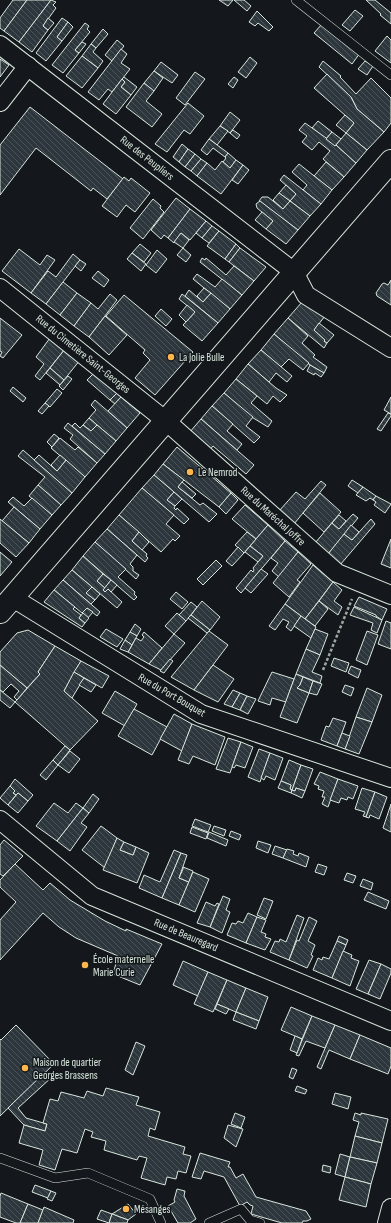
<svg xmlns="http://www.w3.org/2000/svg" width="391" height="1223" viewBox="0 0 391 1223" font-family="'Sofia Sans Condensed',sans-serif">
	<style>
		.building { fill: url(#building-back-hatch); stroke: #d8e6dc }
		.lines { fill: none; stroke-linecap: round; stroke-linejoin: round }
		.lane-casing { stroke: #d8e6dc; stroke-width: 10 }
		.street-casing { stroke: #d8e6dc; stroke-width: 20 }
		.secondary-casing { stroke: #d8e6dc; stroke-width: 24 }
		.path { stroke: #9da8a2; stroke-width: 2.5; stroke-dasharray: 3 2; stroke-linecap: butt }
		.lane { stroke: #14181c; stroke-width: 9 }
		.street { stroke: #14181c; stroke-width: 18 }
		.secondary { stroke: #14181c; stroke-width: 22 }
		.poi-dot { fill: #ffb74d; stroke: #14181c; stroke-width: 1.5 }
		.labels { text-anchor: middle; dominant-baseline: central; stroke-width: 3; stroke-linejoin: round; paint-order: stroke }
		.street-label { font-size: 11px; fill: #d8e6dc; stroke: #14181c }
		.poi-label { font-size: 11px; fill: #d8e6dc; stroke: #14181c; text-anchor: start }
	</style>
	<defs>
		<pattern id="building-back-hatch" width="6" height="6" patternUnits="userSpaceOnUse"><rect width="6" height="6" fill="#2c363c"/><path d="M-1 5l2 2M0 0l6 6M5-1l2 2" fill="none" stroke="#4a5358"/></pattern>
	</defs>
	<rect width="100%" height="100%" fill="#14181c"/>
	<g class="building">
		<path d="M13 0H27L4 31 0 28V18Z"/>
		<path d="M27 0H51L19 42 4 31Z"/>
		<path d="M51 0 56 2 53 5 56 8 43 26 48 30 32 52 19 42Z"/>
		<path d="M219 0H233L228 6Z"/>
		<path d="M234 0H244L251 6 247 11Z"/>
		<path d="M366 0H375L391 13V24L380 15 381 14Z"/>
		<path d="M355 10 363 16 350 31 342 25Z"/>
		<path d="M257 11 273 27 269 31 258 23 255 26 249 22Z"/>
		<path d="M48 18 54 23 48 30 43 26Z"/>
		<path d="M62 18 68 22 57 37 62 41 46 61 36 53Z"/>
		<path d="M68 22 73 27 62 41 57 37Z"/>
		<path d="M85 23 89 26 87 29 90 32 75 50 79 53 63 73 52 65Z"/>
		<path d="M322 24 360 53 352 64 314 33Z"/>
		<path d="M103 29 108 34 96 48 91 44Z"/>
		<path d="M387 36 391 40V63L375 51Z"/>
		<path d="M117 40 124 46 112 61 105 55Z"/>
		<path d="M82 42 86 44 79 53 75 50Z"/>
		<path d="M91 44 96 48 93 52 103 61 98 68 82 56Z"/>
		<path d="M121 49 127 54 121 63 130 69 112 92 108 89 99 100 88 92Z"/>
		<path d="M82 56 98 68 82 88 66 76Z"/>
		<path d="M250 57 257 63 246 78 238 72Z"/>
		<path d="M0 59 9 65 0 77Z"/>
		<path d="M323 61 341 76 340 77 356 94 371 78 391 98V123L384 132 357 109 351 97 319 67Z"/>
		<path d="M365 61 373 66 367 75 358 69Z"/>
		<path d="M161 62 178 75 172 83 154 71Z"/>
		<path d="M154 71 163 78 154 91 144 83Z"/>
		<path d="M195 72 205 79 185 105 176 98Z"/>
		<path d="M327 74 351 97 357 109 384 132 367 150 346 133 354 123 314 88Z"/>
		<path d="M124 77 137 87 131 95 121 87 125 82 122 79Z"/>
		<path d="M234 77 238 80 233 88 228 84Z"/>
		<path d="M122 79 125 82 121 87 131 95 116 114 103 104Z"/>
		<path d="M144 83 154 91 146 101 162 114 152 127 126 107Z"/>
		<path d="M188 103 204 116 190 134 184 130 167 152 155 144Z"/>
		<path d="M30 107 123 179 107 199 93 188 91 191 36 148 0 195V145Z"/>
		<path d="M230 112 240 120 230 133 220 126Z"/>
		<path d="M345 115 354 123 346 133 336 125Z"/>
		<path d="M318 121 332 132 326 139 312 128Z"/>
		<path d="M305 123 336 145 356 163 344 177 323 159 330 151 319 142 312 150 302 142 307 136 299 130Z"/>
		<path d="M220 126 228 131 217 145 209 139Z"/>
		<path d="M233 130 240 135 237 139 230 133Z"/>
		<path d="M332 132 341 139 335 146 326 139Z"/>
		<path d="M346 133 367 150 356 163 336 145Z"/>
		<path d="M209 139 228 153 225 157 213 148 207 155 201 150Z"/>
		<path d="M182 144 188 149 179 162 173 157Z"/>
		<path d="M188 149 195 154 185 167 179 162Z"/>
		<path d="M228 153 236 160 230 168 223 162 226 158 225 157Z"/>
		<path d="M195 154 201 159 191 171 185 167Z"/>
		<path d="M201 159 207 163 197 176 191 171Z"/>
		<path d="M236 160 243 165 221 194 197 176 207 163 215 170 222 161 230 168Z"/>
		<path d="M326 162 344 177 332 190 314 176Z"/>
		<path d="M299 164 332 190 321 204 303 190 307 185 292 172Z"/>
		<path d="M243 165 249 170 238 184 232 180Z"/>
		<path d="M284 175 321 204 310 216 290 201 296 194 280 180Z"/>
		<path d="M124 177 129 181 131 178 150 193 135 212 126 205 117 217 102 206Z"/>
		<path d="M286 185 296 194 290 201 279 193Z"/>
		<path d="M279 193 290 201 283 209 273 200Z"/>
		<path d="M262 197H268L283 209 290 201 310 216 298 230 259 201Z"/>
		<path d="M176 198 190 209 168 238 164 235 161 239 151 230Z"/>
		<path d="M153 199 161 206 160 208 164 212 143 239 130 228Z"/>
		<path d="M260 201 298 230 286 244 266 229 273 221 257 208 256 204Z"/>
		<path d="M190 209 206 221 190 240 181 233 174 243 168 238Z"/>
		<path d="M262 212 273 221 266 229 255 220Z"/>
		<path d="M206 221 212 226 202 238 196 233Z"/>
		<path d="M212 226 219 231 209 243 202 238Z"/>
		<path d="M219 231 236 244 225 259 207 246Z"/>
		<path d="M181 233 189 240 183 248 174 242Z"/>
		<path d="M140 244 151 253 144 262 132 253Z"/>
		<path d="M236 244 240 248 229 262 225 259Z"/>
		<path d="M183 248 191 255 186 262 177 255Z"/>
		<path d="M240 248 266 267 254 281 229 262Z"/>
		<path d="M19 249 40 265 47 255 55 260 31 293 2 271Z"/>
		<path d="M157 250 167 259 156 273 146 265Z"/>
		<path d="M132 253 146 264 141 271 127 259Z"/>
		<path d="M73 254 80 260 46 304 31 293 48 271 56 277Z"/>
		<path d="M202 258 205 260 206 258 226 275 234 266 254 281 242 295 200 262Z"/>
		<path d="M80 260 86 264 81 271 75 266Z"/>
		<path d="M98 271 109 280 104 287 92 278Z"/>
		<path d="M197 274 215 287 222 279 242 295 230 309 193 279Z"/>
		<path d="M391 280V305L377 296 376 293 382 284 384 283 388 285Z"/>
		<path d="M63 282 77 293 60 315 46 304Z"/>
		<path d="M204 288 211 293 203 302 197 296Z"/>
		<path d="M189 290 203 302 211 293 230 309 218 323 185 296Z"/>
		<path d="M77 293 91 303 74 326 60 315Z"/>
		<path d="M110 294 117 300 89 337 74 326 91 303 98 309Z"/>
		<path d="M182 294 218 323 202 341 183 325 195 312 179 299Z"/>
		<path d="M124 295 193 352 155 395 135 378 150 360 143 353 145 350 106 316Z"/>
		<path d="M302 302 325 316 314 330 325 340 324 341 327 343 324 348 288 318Z"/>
		<path d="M187 305 195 312 186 322 179 315Z"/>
		<path d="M161 309 172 319 166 326 155 316Z"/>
		<path d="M105 316 127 335 109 355 89 337Z"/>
		<path d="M0 318 22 335 3 358 0 356 2 352 0 351Z"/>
		<path d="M288 318 308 336 302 343 315 355 313 357 327 367 324 373 310 365 274 334Z"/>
		<path d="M319 323 334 335 327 343 324 341 325 340 314 330Z"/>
		<path d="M274 334 309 363 303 370 289 359 281 367 261 350Z"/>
		<path d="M50 338 65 349 40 380 35 376 44 364 36 357Z"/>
		<path d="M65 349 80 360 64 380 50 368Z"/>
		<path d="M261 350 292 376 287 382 276 373 269 382 248 364Z"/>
		<path d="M248 364 276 388 287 395 280 402 273 396 267 404 236 379Z"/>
		<path d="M310 365 324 373 321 377 315 373 314 375 307 371Z"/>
		<path d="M50 368 64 380 60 385 46 373Z"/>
		<path d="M94 373 117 393 110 400 87 380Z"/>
		<path d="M68 376 72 379 63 390 59 386Z"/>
		<path d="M236 379 257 396 251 403 272 421 268 427 250 416 224 393Z"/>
		<path d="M13 387 26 398 23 402 10 391Z"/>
		<path d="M57 389 62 393 50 407 45 403Z"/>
		<path d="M117 393 121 397 115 404 110 400Z"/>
		<path d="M224 393 253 417 246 426 260 437 254 443 212 406Z"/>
		<path d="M121 397 140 413 127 428 108 411Z"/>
		<path d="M391 397V414L384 410Z"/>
		<path d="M95 400 127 428 116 441 89 418 96 410 91 405Z"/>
		<path d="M45 403 49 406 42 414 38 411Z"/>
		<path d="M212 406 233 424 227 431 242 444 237 450 201 419Z"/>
		<path d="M388 413 391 414V416L381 431 377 429Z"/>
		<path d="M89 418 97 425 91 431 83 425Z"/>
		<path d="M201 419 254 465 246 474 213 446 209 451 189 433Z"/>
		<path d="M68 423 105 454 97 463 70 439 73 435 64 428Z"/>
		<path d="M75 423 80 428 83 425 91 431 97 425 116 441 105 454 72 426Z"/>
		<path d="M54 434 59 438 52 447 47 442Z"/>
		<path d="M60 438 75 450 78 447 97 463 85 477 51 448Z"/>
		<path d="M177 447 231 493 219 507 163 464Z"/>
		<path d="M23 450 72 493 61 505 38 485 45 477 18 456Z"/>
		<path d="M39 455 57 471 66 460 85 477 72 493 34 460Z"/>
		<path d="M60 455 66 460 57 471 51 465Z"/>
		<path d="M163 464 184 480 178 487 200 505 203 503 217 514 209 522 154 475Z"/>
		<path d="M154 475 174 492 167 500 175 506 174 508 176 510 177 508 189 519 184 524 142 488Z"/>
		<path d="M352 480 363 487 358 493 348 486Z"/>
		<path d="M321 481 326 485 294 524 279 511 296 492 305 499Z"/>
		<path d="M182 482 196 494 192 498 178 487Z"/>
		<path d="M38 485 61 505 52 515 29 496Z"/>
		<path d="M363 487 376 496 373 500 370 498 366 501 356 495Z"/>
		<path d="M142 488 174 515 166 524 180 536 175 541 173 539 161 552 119 515Z"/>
		<path d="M174 492 182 499 175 506 167 500Z"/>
		<path d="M231 493 238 500 226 514 219 507Z"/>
		<path d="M320 493 341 512 324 532 303 513Z"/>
		<path d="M376 496 391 504 385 513 374 505 376 502 373 500Z"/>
		<path d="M13 497 24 506 32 498 52 515 40 529 8 502Z"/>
		<path d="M245 505 268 525 256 539 232 519Z"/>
		<path d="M14 507 40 529 29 543 2 521Z"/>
		<path d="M353 514 358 518 328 554 315 543 332 523 339 529Z"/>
		<path d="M119 515 139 532 132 541 147 554 146 556 148 558 145 562 107 529Z"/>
		<path d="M339 515 346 521 339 529 332 523Z"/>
		<path d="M0 519 29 543 16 557 0 543Z"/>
		<path d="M371 519 375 524 340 565 328 554 344 534 352 540Z"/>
		<path d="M268 525 285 541 241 593 236 588 251 570 253 572 254 570 253 568 263 556 250 546Z"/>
		<path d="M351 525 359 532 352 540 344 534Z"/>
		<path d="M107 529 137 555 130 564 133 567V571L139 575 136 579 95 542Z"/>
		<path d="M139 532 149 542 142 550 132 541Z"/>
		<path d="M247 532 256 539 244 553 235 545Z"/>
		<path d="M391 539V568L381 564Z"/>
		<path d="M285 541 298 552 279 577 272 571 278 563 271 558Z"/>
		<path d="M95 542 126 569 118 577 135 592 134 594 137 597 134 600 83 556Z"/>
		<path d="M250 546 263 556 258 562 245 552Z"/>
		<path d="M238 547 244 553 232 566 226 561Z"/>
		<path d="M0 552 12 562 0 576Z"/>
		<path d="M298 552 311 564 297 580 300 582 289 597 273 583Z"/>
		<path d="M83 556 103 574 97 581 105 588 103 590 105 592 108 589 122 602 117 608 72 570Z"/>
		<path d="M216 560 222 566 203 585 197 579Z"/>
		<path d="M313 565 333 582 305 619 285 604Z"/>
		<path d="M261 569 268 574 251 593 245 588Z"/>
		<path d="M72 570 92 587 86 593 95 600 91 604 63 580Z"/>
		<path d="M103 574 111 580 105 588 97 581Z"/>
		<path d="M63 580 100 612 97 616 87 608 82 613 54 590Z"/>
		<path d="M111 580 117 585 111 592 108 589 105 592 103 590Z"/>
		<path d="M333 582 342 590 334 601 342 607 338 615 319 601Z"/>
		<path d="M92 587 100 594 95 600 86 593Z"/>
		<path d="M54 590 75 607 73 609 81 615 79 618 85 623 82 627 44 602Z"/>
		<path d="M176 592 188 602 182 609 170 599Z"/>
		<path d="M359 597 387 609 382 620 376 616V615L354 606Z"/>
		<path d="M202 601 220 617 210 630 191 615Z"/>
		<path d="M319 601 328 609 315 626 305 619Z"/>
		<path d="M191 602 197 607 186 621 179 615Z"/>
		<path d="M285 604 301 616 291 631 286 627 289 622 283 619 275 630 269 626Z"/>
		<path d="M354 607 382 620 377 633 371 630 373 623 350 615Z"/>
		<path d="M87 608 93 612 88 618 82 613Z"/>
		<path d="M83 613 89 618 85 623 79 618Z"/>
		<path d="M177 613 186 621 174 634 165 626Z"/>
		<path d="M191 615 210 630 207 633 188 618Z"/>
		<path d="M301 616 316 627 311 638 294 626Z"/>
		<path d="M386 621 391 623V649L378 644Z"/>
		<path d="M135 624 141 629 137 636 130 632Z"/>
		<path d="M106 629 123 639 117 647 100 637Z"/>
		<path d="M315 629 328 634 320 655 306 649Z"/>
		<path d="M28 630 55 646 38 672 40 674 27 688 0 665V652L17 633Z"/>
		<path d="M209 631 228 645 194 690 171 677Z"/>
		<path d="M367 631 378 635 367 665 356 660Z"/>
		<path d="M130 632 137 636 132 645 125 640Z"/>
		<path d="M144 632 162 648 149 664 128 652 136 638 141 641 144 637 142 635Z"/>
		<path d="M174 634 185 643 161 670 149 664Z"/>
		<path d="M125 640 132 645 128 652 120 649Z"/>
		<path d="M55 646 81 661 64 691 98 721 70 750 15 702 40 674 38 672Z"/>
		<path d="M306 649 320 655 312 672 322 676 320 683 296 674Z"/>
		<path d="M334 658 349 663 346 672 331 666Z"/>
		<path d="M170 659 173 661 164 673 160 671Z"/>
		<path d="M81 661 109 676 102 688 74 672Z"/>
		<path d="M0 665 27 688 17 700 14 697 19 691 11 684 3 692 0 690Z"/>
		<path d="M213 665 234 679 218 702 194 690Z"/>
		<path d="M351 666 361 670 358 678 348 673Z"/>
		<path d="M74 672 84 678 72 698 64 691Z"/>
		<path d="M272 672 294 679 286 702 272 698 270 705 258 701Z"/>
		<path d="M296 674 303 677 300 685 297 688 309 693 297 723 280 717Z"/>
		<path d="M303 677 313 681 309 693 297 688 300 685Z"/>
		<path d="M84 678 96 685 91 692 79 685Z"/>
		<path d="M313 681 322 684 317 695 309 693Z"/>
		<path d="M345 685 354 688 351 696 342 692Z"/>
		<path d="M367 688 382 695 372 722 356 717Z"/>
		<path d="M0 690 15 702 10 708 0 700Z"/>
		<path d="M233 690 240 693 232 707 224 704Z"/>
		<path d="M115 691 137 704 125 726 102 713Z"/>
		<path d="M240 693 247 696 240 710 232 707Z"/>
		<path d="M247 696 256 699 248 714 240 710Z"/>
		<path d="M134 709 167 727 152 755 118 736Z"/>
		<path d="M174 714 192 724 182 751 160 739Z"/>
		<path d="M356 717 372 722 359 754 345 749Z"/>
		<path d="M333 718 346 722 337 746 321 740 326 726 329 727Z"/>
		<path d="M192 724 225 737 215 765 193 756 189 764 178 760Z"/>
		<path d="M342 733 350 736 345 749 337 746Z"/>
		<path d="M228 738 241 742 230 773 216 769Z"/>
		<path d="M241 742 253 747 245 768 236 765 234 768 232 767Z"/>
		<path d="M65 746 70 750 58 765 53 760Z"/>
		<path d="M259 749 270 753 260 782 248 777Z"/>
		<path d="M70 751 80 759 69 773 58 765Z"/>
		<path d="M270 753 283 758 275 780 266 776 264 780 261 778Z"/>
		<path d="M53 760 58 765 46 780 40 775Z"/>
		<path d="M289 760 301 765 292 790 290 789 291 785 281 781Z"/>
		<path d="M301 765 313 769 305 791 296 788 295 791 292 790Z"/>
		<path d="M320 772 338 779 328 807 322 804 325 797H322L324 791 318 789 319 786 314 784Z"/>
		<path d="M15 779 33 795 28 801 18 793 16 795 13 793 15 791 10 786Z"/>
		<path d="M338 779 358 786 353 799 348 797 347 800 341 798 339 803 330 800Z"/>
		<path d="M281 781 291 785 290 789 292 790 291 793 278 788Z"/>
		<path d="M10 786 15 791 13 793 16 795 8 805 0 798Z"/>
		<path d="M296 788 305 791 302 798 291 793 292 790 295 791Z"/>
		<path d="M362 788 375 792 366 817 363 816 365 812 355 809Z"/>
		<path d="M375 792 387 797 379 819 370 815 369 818 366 817Z"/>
		<path d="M18 793 28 801 18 813 8 805Z"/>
		<path d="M93 794 99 799 89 813 83 808Z"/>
		<path d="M54 803 68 813 76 803 83 808 57 841 36 826Z"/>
		<path d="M391 804V832L383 828Z"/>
		<path d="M83 808 89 813 81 823 87 827 70 851 57 841Z"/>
		<path d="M195 819 211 825 208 832 192 826Z"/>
		<path d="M101 826 117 838 105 868 82 850Z"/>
		<path d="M214 826 226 830 224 836 212 831Z"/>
		<path d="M192 827 208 833 206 839 190 833Z"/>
		<path d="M231 831 241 835 239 840 229 836Z"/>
		<path d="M209 832 228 840 226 846 207 838Z"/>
		<path d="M117 838 124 842 120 850 133 855 136 847 149 853 137 883 103 870Z"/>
		<path d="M4 840 23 856 3 876 0 874V845Z"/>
		<path d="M258 841 271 845 268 853 256 848Z"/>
		<path d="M124 842 136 847 133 855 120 850Z"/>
		<path d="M275 846 287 850 283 858 272 854Z"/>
		<path d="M287 849 294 851 293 854 298 856 299 853 309 857 306 867 283 858Z"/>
		<path d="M174 850 181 853 162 898 139 888 144 875 160 882Z"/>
		<path d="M181 853 187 855 179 878 189 882 179 905 162 898Z"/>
		<path d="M15 864 43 890 50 883 70 900 105 921 126 931V929L162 944 140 985 113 974 118 956 76 938 59 927 43 913 0 960V920L16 902 0 887V880Z"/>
		<path d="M318 864 327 867 324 875 315 872Z"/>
		<path d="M183 867 193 871 189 882 179 878 183 869Z"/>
		<path d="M193 872 209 879 195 912 179 905Z"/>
		<path d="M347 873 356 876 353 883 344 880Z"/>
		<path d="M363 879 373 883 371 890 360 886Z"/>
		<path d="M368 892 389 901 386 909 364 900Z"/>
		<path d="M223 896 230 899 226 910 230 912 222 933 210 927Z"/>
		<path d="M264 898 273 901 266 919 257 915Z"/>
		<path d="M206 902 215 906 217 903 219 904 210 927 197 923Z"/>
		<path d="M248 913 257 917 246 943 227 935 232 923 236 924 238 921 243 923Z"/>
		<path d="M297 915 304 918 289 960 270 952 275 941 279 942 280 939 286 942Z"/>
		<path d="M257 917 266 920 261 932 266 934 265 937 271 939 265 950 246 943Z"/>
		<path d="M309 917 317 921 308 941 315 945 311 955 313 956 307 968 289 960 297 940 299 941Z"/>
		<path d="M339 936 348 940 346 945 337 941Z"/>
		<path d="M337 941 346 945 332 978 313 970 318 958 322 960 323 957 329 959Z"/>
		<path d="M343 951 352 955 351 958 359 961 350 986 332 978Z"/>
		<path d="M369 960 381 964 368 994 356 989Z"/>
		<path d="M183 961 208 972 198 996 173 985Z"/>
		<path d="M381 964 391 969V973L380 999 368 994Z"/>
		<path d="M208 972 227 980 213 1012 194 1004Z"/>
		<path d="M227 980 246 988 236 1012 217 1004Z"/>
		<path d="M246 988 268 997 259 1021 236 1012Z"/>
		<path d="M217 1004 229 1009 226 1014 215 1009Z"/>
		<path d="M291 1007 312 1016 302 1039 281 1030Z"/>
		<path d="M236 1012 259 1021 256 1029 233 1020Z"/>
		<path d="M312 1016 335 1025 325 1048 306 1041 299 1056 296 1055Z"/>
		<path d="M16 1025 54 1064 0 1116V1039L1 1040Z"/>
		<path d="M335 1025 360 1035 350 1059 329 1050 321 1069 317 1067Z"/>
		<path d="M360 1035 391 1048V1066L388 1074 350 1059Z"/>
		<path d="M295 1036 302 1039 297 1053 290 1050Z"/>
		<path d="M136 1042 145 1046 133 1075 125 1070Z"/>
		<path d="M292 1068 297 1070 293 1079 289 1077Z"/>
		<path d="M46 1071 52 1077 18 1108 26 1118 47 1124 45 1131 24 1125 8 1108Z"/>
		<path d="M297 1086 307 1090 305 1094 295 1091Z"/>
		<path d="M106 1088 139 1097 136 1105 160 1112 155 1130 150 1128 148 1136 185 1147 183 1154 191 1156 186 1173 178 1171 176 1179 167 1177 165 1185 141 1178 147 1158 139 1156 137 1160 104 1150 106 1141 91 1137 93 1132 85 1129 77 1153 62 1149 55 1170 39 1165 43 1150 19 1143 24 1125 45 1131 47 1124 43 1123 50 1099 58 1101 61 1092 84 1098 87 1091 103 1096Z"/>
		<path d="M335 1093 351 1097 348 1109 332 1104Z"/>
		<path d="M235 1113 245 1117 241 1128 231 1124Z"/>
		<path d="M355 1113 361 1115V1113L388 1119 382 1143 355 1136 359 1122 353 1120Z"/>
		<path d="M228 1125 243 1129 236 1147 224 1138Z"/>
		<path d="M355 1136 382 1143 377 1163 350 1157Z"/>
		<path d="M200 1153 230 1162 228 1167H230L236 1178 243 1174 256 1197 306 1211 311 1219 307 1221H303L302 1223H282L251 1214 253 1206 250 1205 247 1202 240 1206 224 1177 204 1171 201 1179 192 1177Z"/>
		<path d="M340 1154 350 1157 345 1177 335 1174Z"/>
		<path d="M350 1157 377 1163 371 1184 345 1177Z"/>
		<path d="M323 1165 331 1167 330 1173 322 1171Z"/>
		<path d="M345 1177 371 1184 366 1207 339 1200Z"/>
		<path d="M35 1185 51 1191 48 1198 32 1192Z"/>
		<path d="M177 1189 185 1191 184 1196 196 1219 190 1223H178L168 1206 175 1202 174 1200Z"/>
		<path d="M51 1191 56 1193 52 1201 47 1199Z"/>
		<path d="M1 1193 28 1204 20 1223H16L0 1217V1196Z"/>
		<path d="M28 1204 43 1210 38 1223H20Z"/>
		<path d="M128 1204 136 1214 128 1220 112 1214Z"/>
		<path d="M44 1207 74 1220 73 1223H38Z"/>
		<path d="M101 1210 112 1214 109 1223 97 1219Z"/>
		<path d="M112 1214 128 1220 127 1223H109Z"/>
	</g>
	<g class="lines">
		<defs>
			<g id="lane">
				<path d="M296 0 391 75"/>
				<path d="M0 1158 55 1178 88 1173 150 1199 161 1223"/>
				<path d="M209 1223 241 1209 250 1220 260 1223"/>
			</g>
			<g id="street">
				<path d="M0 45 294 272 306 295 391 348"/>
				<path d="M0 102 28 66"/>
				<path d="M0 288 166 421 337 573 391 595"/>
				<path d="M13 598 201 714 391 778"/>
				<path d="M0 820 92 896 391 1021"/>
				<path d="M387 1223 391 1208"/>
			</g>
			<path id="secondary" d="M0 612 391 161"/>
		</defs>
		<use href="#lane" class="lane-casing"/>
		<use href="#street" class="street-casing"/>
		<use href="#secondary" class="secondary-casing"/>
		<path class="path" d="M323 670 352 599"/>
		<use href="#lane" class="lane"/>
		<use href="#street" class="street"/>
		<use href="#secondary" class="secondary"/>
	</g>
	<g class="poi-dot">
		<circle cx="171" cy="357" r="4"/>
		<circle cx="190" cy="472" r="4"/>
		<circle cx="85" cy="965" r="4"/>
		<circle cx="25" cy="1068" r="4"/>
		<circle cx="126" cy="1209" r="4"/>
	</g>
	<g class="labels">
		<g class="street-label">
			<text transform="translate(147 158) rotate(38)">Rue des Peupliers</text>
			<text transform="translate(83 354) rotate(39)">Rue du Cimetière Saint-Georges</text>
			<text transform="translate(273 516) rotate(42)">Rue du Maréchal Joffre</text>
			<text transform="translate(172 695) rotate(30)">Rue du Port Bouquet</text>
			<text transform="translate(186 935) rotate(23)">Rue de Beauregard</text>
		</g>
		<g class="poi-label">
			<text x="179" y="357">La Jolie Bulle</text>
			<text x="198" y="472">Le Nemrod</text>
			<text x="93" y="959">École maternelle<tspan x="93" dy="13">Marie Curie</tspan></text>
			<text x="33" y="1062">Maison de quartier<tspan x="33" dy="13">Georges Brassens</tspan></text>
			<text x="134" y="1209">Mésanges</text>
		</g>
	</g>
</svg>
